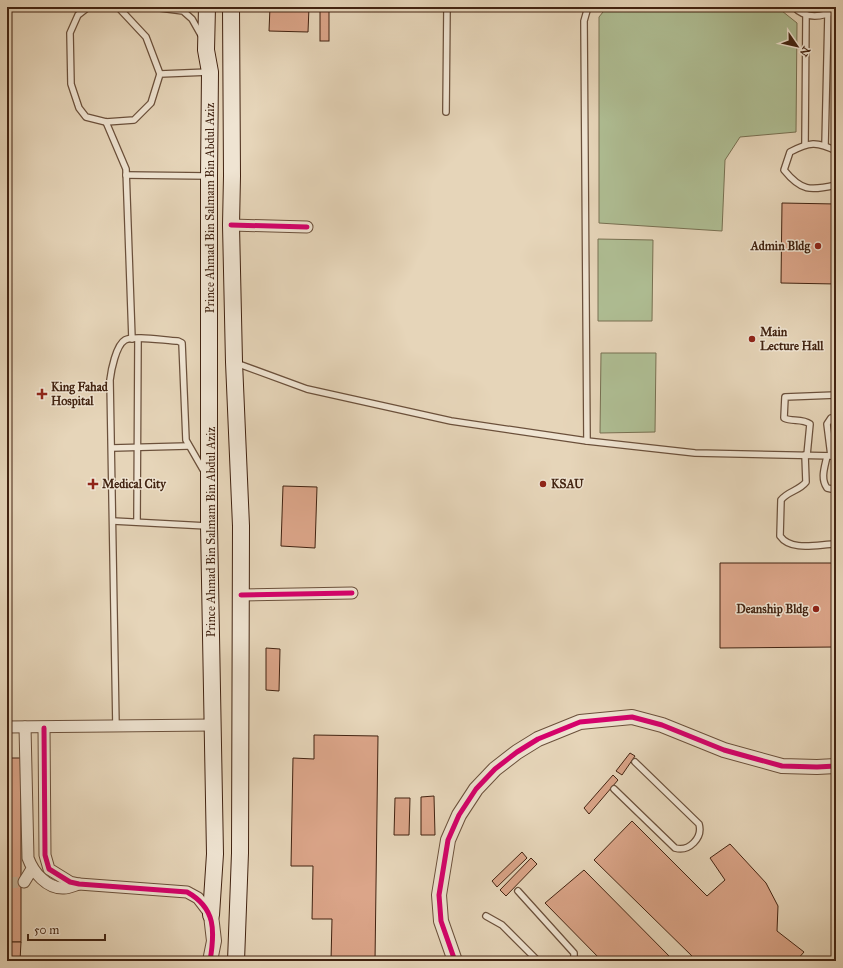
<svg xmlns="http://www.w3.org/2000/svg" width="843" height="968" viewBox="0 0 843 968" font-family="'IM FELL Great Primer',serif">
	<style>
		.green { fill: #afbe94; stroke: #787052 }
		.building { fill: #dba589; stroke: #422311 }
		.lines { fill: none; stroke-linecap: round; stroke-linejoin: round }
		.minor-tunnel { stroke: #c5b197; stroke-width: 11; stroke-dasharray: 11 5.5; stroke-linecap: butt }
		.service-casing { stroke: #6b503b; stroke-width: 8 }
		.minor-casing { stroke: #6b503b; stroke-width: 13 }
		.tertiary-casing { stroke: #6b503b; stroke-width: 16 }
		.secondary-casing { stroke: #422311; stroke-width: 18 }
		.service { stroke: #efe4d2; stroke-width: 5.5 }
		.minor { stroke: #efe4d2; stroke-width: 11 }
		.tertiary { stroke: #efe4d2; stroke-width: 14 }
		.secondary { stroke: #efe4d2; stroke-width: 16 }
		.cycleway-casing { stroke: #efe4d2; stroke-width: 8 }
		.cycleway { stroke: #d6006c; stroke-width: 5 }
		.poi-dot { fill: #8f2418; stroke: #efe4d2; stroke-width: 1.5 }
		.labels { text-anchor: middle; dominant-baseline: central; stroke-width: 3; stroke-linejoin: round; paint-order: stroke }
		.street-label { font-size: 12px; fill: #422311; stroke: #efe4d2 }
		.poi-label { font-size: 12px; font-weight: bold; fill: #422311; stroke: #efe4d2; text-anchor: start }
	</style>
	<rect width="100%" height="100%" fill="#e6d5b9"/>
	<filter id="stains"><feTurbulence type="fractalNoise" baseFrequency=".005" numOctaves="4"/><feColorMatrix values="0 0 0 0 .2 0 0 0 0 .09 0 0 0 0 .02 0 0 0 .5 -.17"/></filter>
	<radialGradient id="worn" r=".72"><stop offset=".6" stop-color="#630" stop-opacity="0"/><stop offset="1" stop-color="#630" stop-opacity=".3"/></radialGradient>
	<g class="green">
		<path d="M607 7H777L797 23 796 132 740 137 725 160 722 231 599 223V17Z"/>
		<path d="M598 239 653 240 652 321H598Z"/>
		<path d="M601 353H656L655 432 600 433Z"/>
	</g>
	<g class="building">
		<path d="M270 7H309L308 32 269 31Z"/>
		<rect x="320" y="7" width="9" height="34"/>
		<path d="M782 203 836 204V284L781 283Z"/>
		<path d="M283 486 317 487 315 548 281 546Z"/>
		<path d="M720 563H836V647L720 648Z"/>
		<path d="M266 648 280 649 279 691 266 690Z"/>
		<path d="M314 735 378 736 375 961H331L332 919H312L313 866H291L293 758 314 759Z"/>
		<path d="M630 753 635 756 622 775 616 771Z"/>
		<rect x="7" y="758" width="14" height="184"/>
		<path d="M613 775 618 780 589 814 584 808Z"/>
		<path d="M434 796 435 835H421V797Z"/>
		<path d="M395 798H410L409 835H394Z"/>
		<path d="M632 821 707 896 725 880 710 858 730 844 766 883 778 906 777 931 804 952 796 961H693L695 959 594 860Z"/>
		<path d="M522 852 527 858 497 887 492 881Z"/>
		<path d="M531 858 537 864 506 896 500 890Z"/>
		<path d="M584 870 674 961H602L545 903Z"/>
		<path d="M7 942H21L20 961H7Z"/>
	</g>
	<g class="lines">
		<path class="minor-tunnel" d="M7 883 24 882"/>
		<defs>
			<g id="service">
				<path d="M118 7 146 37 160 74"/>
				<path d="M124 7 87 8 78 15 70 33 71 84 79 108 86 117 106 122 134 120 151 103 160 74 209 72"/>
				<path d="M152 7 183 11 192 19 201 35"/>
				<path d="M794 7C806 20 823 17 836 10"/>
				<path d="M446 112 447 7"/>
				<path d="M106 122 126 169 132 339"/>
				<path d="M805 144 806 15"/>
				<path d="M825 145 828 14"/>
				<path d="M836 151C817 141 809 142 790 152L784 170C801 191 810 191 836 185"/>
				<path d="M126 175 208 176"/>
				<path d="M236 363 307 389 451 421 587 441 695 453 836 456"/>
				<path d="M587 441 584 21 588 7"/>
				<path d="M112 448 188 446"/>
				<path d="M805 455 806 482C799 491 788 491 781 500L780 536C791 552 819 544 836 544"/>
				<path d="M807 455 810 424C802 418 792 422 784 418L785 397 836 395"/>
				<path d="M827 456C825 467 820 478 827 488L836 490"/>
				<path d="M831 456 827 424 831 418H836"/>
				<path d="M113 521 207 526"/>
				<path d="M137 522 138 339"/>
				<path d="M116 727 110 380C111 371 116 345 125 340 134 335 167 341 178 341L182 343 186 440 205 473"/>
				<path d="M614 789 675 848C689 852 703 838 699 824L635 762"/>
				<path d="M518 891 574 953V961"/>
				<path d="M486 916 502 925 538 961"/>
			</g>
			<g id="minor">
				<path d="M231 225 307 227"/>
				<path d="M241 595 352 593"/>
				<path d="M7 727 212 725"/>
				<path d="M25 727 28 858C33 872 47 889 64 888 69 888 75 885 79 884"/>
				<path d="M44 728 45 855 49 869 70 882 79 884 187 892 198 898 211 915"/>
				<path d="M24 882 32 869"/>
			</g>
			<g id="tertiary">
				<path d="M210 961 214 941 211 915"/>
				<path d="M455 961 441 921 439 895 448 840 459 815 476 789 495 769 517 752 538 739 580 722 632 717 662 725 724 750 782 766 817 767 836 766"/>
			</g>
			<g id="secondary">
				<path d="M207 7 206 50 210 72 209 176V526L215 854 211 915"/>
				<path d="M231 7 232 176 231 225 234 362 241 526 240 853 236 961"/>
			</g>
		</defs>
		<use href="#service" class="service-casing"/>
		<use href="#minor" class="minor-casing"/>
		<use href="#tertiary" class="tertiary-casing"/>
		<use href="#secondary" class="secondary-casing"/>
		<use href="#service" class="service"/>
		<use href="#minor" class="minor"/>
		<use href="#tertiary" class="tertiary"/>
		<use href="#secondary" class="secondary"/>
		<defs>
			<g id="cycleway">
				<path d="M231 225 307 227"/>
				<path d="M241 595 352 593"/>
				<path d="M44 728 45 855 49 869 70 882 79 884 187 892C216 908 215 931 210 961"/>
				<path d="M455 961 441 921 439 895 448 840 459 815 476 789 495 769 517 752 538 739 580 722 632 717 662 725 724 750 782 766 817 767 836 766"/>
			</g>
		</defs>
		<use href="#cycleway" class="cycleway-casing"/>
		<use href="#cycleway" class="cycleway"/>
	</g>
	<g class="poi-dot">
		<circle cx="818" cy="246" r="4"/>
		<circle cx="752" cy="339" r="4"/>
		<path d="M40 388h4v4h4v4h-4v4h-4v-4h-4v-4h4z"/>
		<path d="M91 478h4v4h4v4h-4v4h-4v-4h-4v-4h4z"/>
		<circle cx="543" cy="484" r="4"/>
		<circle cx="816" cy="609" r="4"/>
	</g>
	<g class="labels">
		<g class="street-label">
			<text transform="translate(210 208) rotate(-90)">Prince Ahmad Bin Salmam Bin Abdul Aziz</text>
			<text transform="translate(211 532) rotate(-90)">Prince Ahmad Bin Salmam Bin Abdul Aziz</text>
		</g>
		<g class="poi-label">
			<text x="810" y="246" text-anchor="end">Admin Bldg</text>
			<text x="760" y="332">Main<tspan x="760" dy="14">Lecture Hall</tspan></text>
			<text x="51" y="387">King Fahad<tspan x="51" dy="14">Hospital</tspan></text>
			<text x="102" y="484">Medical City</text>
			<text x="551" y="484">KSAU</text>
			<text x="808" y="609" text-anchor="end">Deanship Bldg</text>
		</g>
	</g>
	<rect width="843" height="968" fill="none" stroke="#e6d5b9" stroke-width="24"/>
	<rect x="8" y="8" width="827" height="952" fill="none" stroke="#422311" stroke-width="2"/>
	<rect x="12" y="12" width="819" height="944" fill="none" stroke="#422311"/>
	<g transform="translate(797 46) rotate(124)" stroke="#efe4d2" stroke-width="3" paint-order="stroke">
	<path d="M0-3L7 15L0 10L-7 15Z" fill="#422311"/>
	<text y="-6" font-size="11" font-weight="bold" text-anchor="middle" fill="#422311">N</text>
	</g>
	<path d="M28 934v6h77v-6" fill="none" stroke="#422311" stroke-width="2"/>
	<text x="34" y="934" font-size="12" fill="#422311" stroke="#efe4d2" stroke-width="3" paint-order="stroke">50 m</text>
	<rect width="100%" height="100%" filter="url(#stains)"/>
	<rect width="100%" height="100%" fill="url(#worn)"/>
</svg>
